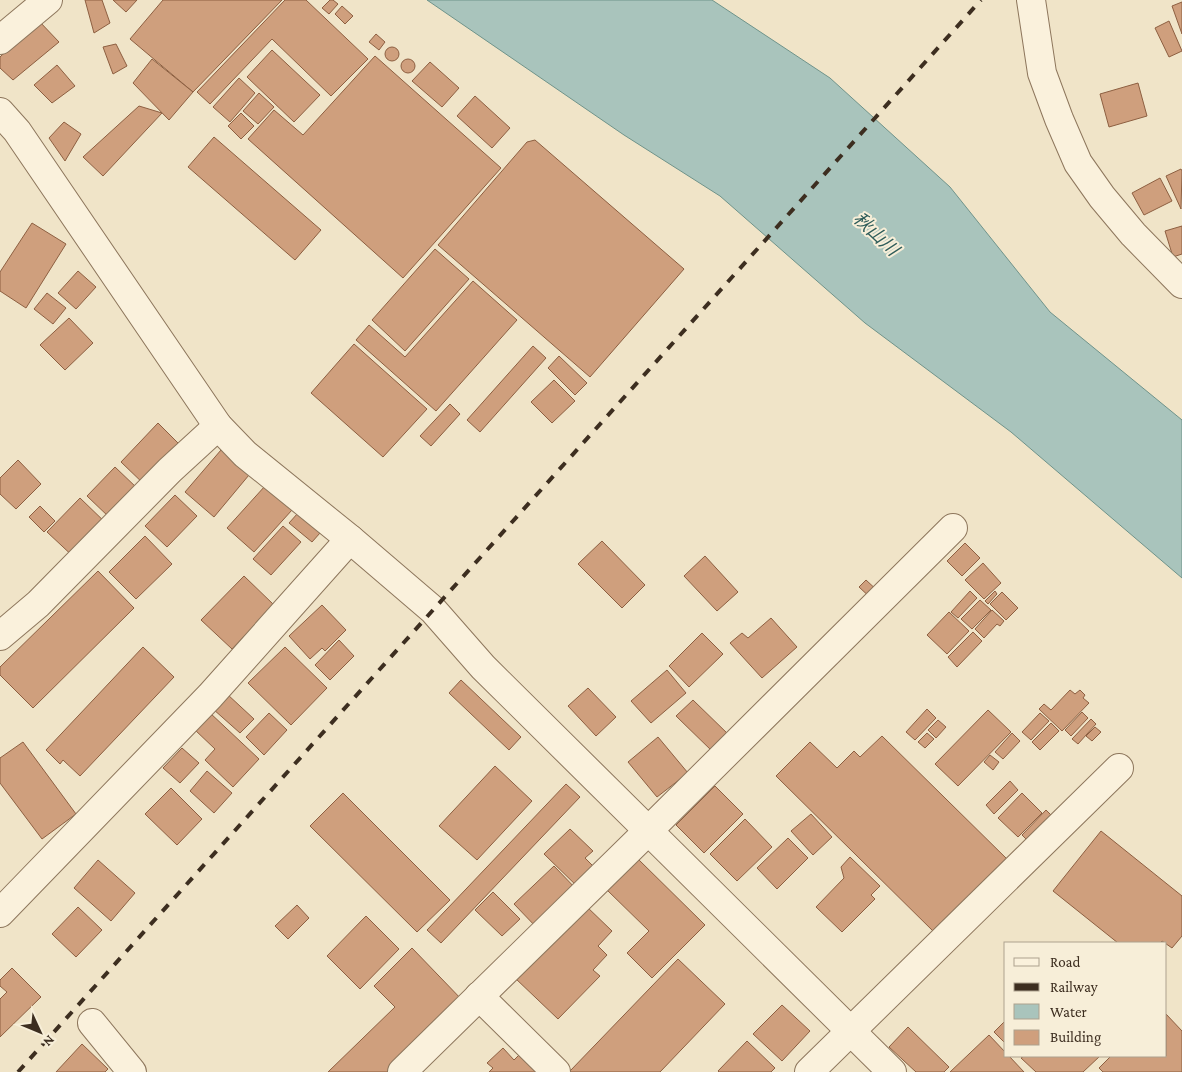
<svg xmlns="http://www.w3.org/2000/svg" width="1182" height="1072" viewBox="0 0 1182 1072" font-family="'Crimson Pro','Noto Sans JP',serif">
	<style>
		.water { fill: #a9c4bc; stroke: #6f938a }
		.building { fill: #cf9f7d; stroke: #8d5f41 }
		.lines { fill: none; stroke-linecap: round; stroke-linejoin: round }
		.minor-casing { stroke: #8d765c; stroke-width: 30 }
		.minor { stroke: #faf1dc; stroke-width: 28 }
		.rail { stroke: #3d2e20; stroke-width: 4; stroke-dasharray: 9 9; stroke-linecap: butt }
		.labels { text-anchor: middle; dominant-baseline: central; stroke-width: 4; stroke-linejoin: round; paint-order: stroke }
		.water-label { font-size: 18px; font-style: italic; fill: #2f5d5a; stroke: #f7eed8 }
	</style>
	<rect width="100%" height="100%" fill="#f0e4c8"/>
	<path class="water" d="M427 0H712L830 78 950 187 1050 312 1182 420V578L1011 432 865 323 720 196 624 135Z"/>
	<g class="building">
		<path d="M85 0H102L110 23 94 33Z"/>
		<path d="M113 0H137L126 12Z"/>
		<path d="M163 0H282L193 92 130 39Z"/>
		<path d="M285 0H306L368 59 331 96 272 39 210 104 197 92Z"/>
		<path d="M330 0H333L338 4 329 14 322 8Z"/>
		<path d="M1182 2V34L1172 6Z"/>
		<path d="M342 6 353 16 345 24 335 14Z"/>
		<path d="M38 20 59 42 13 80 0 68V57Z"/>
		<path d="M1169 21 1182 51 1169 57 1155 28Z"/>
		<path d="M376 34 385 42 379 50 369 42Z"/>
		<path d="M116 44 127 66 113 74 103 47Z"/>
		<circle cx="392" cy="54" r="7"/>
		<path d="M272 50 320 95 294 122 247 77Z"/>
		<path d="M375 56 501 168 403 278 248 139 274 110 303 135Z"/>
		<circle cx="408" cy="66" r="7"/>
		<path d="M152 59 193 92 169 120 133 83Z"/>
		<path d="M430 62 459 88 442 107 412 81Z"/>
		<path d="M57 65 75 86 52 103 34 85Z"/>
		<path d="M239 78 255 93 230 122 213 107Z"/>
		<path d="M1138 83 1147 116 1109 127 1100 94Z"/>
		<path d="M259 93 274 107 258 124 243 111Z"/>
		<path d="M475 96 510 128 492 148 457 116Z"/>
		<path d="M139 106 162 113 103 176 83 157Z"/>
		<path d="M241 113 254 126 241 139 228 126Z"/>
		<path d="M64 122 81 134 65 161 49 138Z"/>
		<path d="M214 137 321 230 295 260 188 167Z"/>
		<path d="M535 140 684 269 590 377 438 245 527 142Z"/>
		<path d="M1181 169 1182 171 1181 209 1166 176Z"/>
		<path d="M1160 178 1172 201 1144 215 1132 193Z"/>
		<path d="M32 223 66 244 26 308 0 291V272Z"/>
		<path d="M1182 226V254L1173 257 1165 231Z"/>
		<path d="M435 249 469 279 405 351 372 320Z"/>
		<path d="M78 271 96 287 76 309 58 293Z"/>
		<path d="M473 281 517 320 436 411 356 340 369 325 405 357Z"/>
		<path d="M47 293 66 308 53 324 34 309Z"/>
		<path d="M69 318 93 343 65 370 40 345Z"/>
		<path d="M354 344 427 409 383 457 311 393Z"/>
		<path d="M533 346 546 358 480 432 467 420Z"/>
		<path d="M559 356 587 383 575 395 548 368Z"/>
		<path d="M554 380 575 401 552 423 531 402Z"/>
		<path d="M450 404 460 414 431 446 420 436Z"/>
		<path d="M158 423 184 449 147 487 121 462Z"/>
		<path d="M221 450 249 475 214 517 185 492Z"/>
		<path d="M18 460 41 484 16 509 0 494V478Z"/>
		<path d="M115 467 138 489 110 518 87 496Z"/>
		<path d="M265 486 292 510 254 552 227 528Z"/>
		<path d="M175 495 197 516 167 547 145 526Z"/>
		<path d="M80 498 109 526 77 560 47 532Z"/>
		<path d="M40 506 55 521 44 532 29 517Z"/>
		<path d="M298 513 320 533 312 542 289 523Z"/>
		<path d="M283 526 301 542 271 575 253 559Z"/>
		<path d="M145 536 172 564 136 599 109 572Z"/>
		<path d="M602 541 645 585 622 608 578 564Z"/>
		<path d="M965 543 980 558 962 576 947 561Z"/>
		<path d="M705 556 738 592 717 611 684 576Z"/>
		<path d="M983 563 1001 583 984 599 965 580Z"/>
		<path d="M98 571 134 608 33 708 0 675V667Z"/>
		<path d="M244 576 274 605 232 649 201 620Z"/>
		<path d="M866 580 880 593 873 600 859 587Z"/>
		<path d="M970 591 977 598 958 618 951 612Z"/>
		<path d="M995 591 997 594 988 604 985 601Z"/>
		<path d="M1002 592 1018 608 1006 620 990 604Z"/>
		<path d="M980 600 991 610 972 629 961 619Z"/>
		<path d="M322 605 346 630 325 651 322 648 310 659 289 636Z"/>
		<path d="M992 610 1004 621 1000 626 997 624 984 638 975 629Z"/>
		<path d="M949 612 969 631 947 654 927 635Z"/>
		<path d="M771 618 797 647 762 678 730 643 742 633 748 638Z"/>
		<path d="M973 632 982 641 957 667 948 657Z"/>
		<path d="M702 633 723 654 689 687 669 666Z"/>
		<path d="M339 640 354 656 330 680 315 665Z"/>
		<path d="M143 647 174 677 80 776 63 760 60 764 46 750Z"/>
		<path d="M285 647 327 688 291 725 248 683Z"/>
		<path d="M667 670 686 693 651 723 631 701Z"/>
		<path d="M461 680 521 737 509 750 449 693Z"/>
		<path d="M588 688 616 717 596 736 568 706Z"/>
		<path d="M1070 690 1075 694 1080 690 1085 695 1083 698 1089 703 1062 731 1039 709 1044 704 1051 710Z"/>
		<path d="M227 694 254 719 240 733 213 709Z"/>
		<path d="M693 700 729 735 713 752 676 716Z"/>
		<path d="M927 709 936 718 915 740 906 732Z"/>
		<path d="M988 710 1011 732 958 786 935 764Z"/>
		<path d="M209 712 259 759 233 787 205 760 215 749 194 729Z"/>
		<path d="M1082 712 1088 718 1071 736 1065 730Z"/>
		<path d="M269 713 287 730 264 755 246 737Z"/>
		<path d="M1040 713 1049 721 1031 740 1022 732Z"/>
		<path d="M1091 719 1096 724 1078 744 1072 739Z"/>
		<path d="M938 720 946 727 936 738 928 730Z"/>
		<path d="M1051 723 1059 731 1040 750 1032 742Z"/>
		<path d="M1095 727 1101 732 1092 741 1086 736Z"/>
		<path d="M927 733 934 739 925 748 918 742Z"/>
		<path d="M1012 733 1020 741 1003 759 995 752Z"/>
		<path d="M882 736 1009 861 936 934 776 776 810 742 837 768 854 751 860 757Z"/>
		<path d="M658 737 688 773 657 797 628 762Z"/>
		<path d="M23 742 76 814 42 839 0 783V758Z"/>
		<path d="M182 748 199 763 180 783 163 768Z"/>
		<path d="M990 755 999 762 993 770 984 762Z"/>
		<path d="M495 766 532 801 477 860 439 826Z"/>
		<path d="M207 771 232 793 214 813 190 791Z"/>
		<path d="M1010 781 1018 790 994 814 986 805Z"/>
		<path d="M566 784 580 797 441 943 427 930Z"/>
		<path d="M715 786 743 814 704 853 676 825Z"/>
		<path d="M171 788 202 819 177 845 145 814Z"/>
		<path d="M343 793 450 900 417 932 310 826Z"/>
		<path d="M1022 793 1042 813 1018 837 998 818Z"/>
		<path d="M1046 810 1054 818 1030 843 1022 835Z"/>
		<path d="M811 814 832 837 813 855 791 831Z"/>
		<path d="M745 819 772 847 737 881 710 854Z"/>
		<path d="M570 829 593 851 585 858 600 873 582 891 544 854Z"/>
		<path d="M1101 831 1182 896V936L1172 948 1162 941 1160 943H1118L1053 891Z"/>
		<path d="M788 838 808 858 777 889 757 868Z"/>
		<path d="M850 857 880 886 871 895 875 899 842 932 816 907 844 878 841 867Z"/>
		<path d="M637 858 705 925 652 978 627 953 649 931 606 889Z"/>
		<path d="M98 860 135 893 111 921 74 888Z"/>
		<path d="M554 866 579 892 539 930 514 904Z"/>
		<path d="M493 892 520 919 502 936 475 910Z"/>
		<path d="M297 905 309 918 288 939 275 926Z"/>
		<path d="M585 905 612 931 598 946 607 955 593 970 600 976 558 1019 515 978Z"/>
		<path d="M78 907 102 930 76 957 52 934Z"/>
		<path d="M366 916 399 949 360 989 327 956Z"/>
		<path d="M412 948 465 1003 394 1072H328L395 1007 374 986Z"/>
		<path d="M678 959 725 1004 660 1072H571L570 1071Z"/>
		<path d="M12 968 41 997 0 1037V999L7 992 0 986V980Z"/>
		<path d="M782 1005 810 1031 782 1061 753 1034Z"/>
		<path d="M1166 1014 1182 1031V1072H1103L1099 1068 1111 1056H1166Z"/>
		<path d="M1006 1020V1044L994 1032Z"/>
		<path d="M908 1027 949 1067 944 1072H916L889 1047Z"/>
		<path d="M989 1035 1006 1053V1056H1009L1024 1072H950Z"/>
		<path d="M747 1041 775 1068 771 1072H719L718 1071Z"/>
		<path d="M82 1044 108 1069 105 1072H56Z"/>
		<path d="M503 1048 514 1060 522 1052 541 1072H489L493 1068 487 1063Z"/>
		<path d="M1024 1056H1100L1083 1072H1036L1021 1058Z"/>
	</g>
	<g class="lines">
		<defs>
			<g id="minor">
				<path d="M1031 0 1042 73 1059 119 1078 163 1102 197 1133 234 1182 284"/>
				<path d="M0 40 48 0"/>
				<path d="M0 112 17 131 218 426 245 454 350 539 433 610 483 667 892 1072"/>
				<path d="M0 636 38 604 170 470 218 426"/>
				<path d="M0 913 210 696 350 539"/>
				<path d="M479 996 556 1072"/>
				<path d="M92 1023 132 1072"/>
				<path d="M402 1072 648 831 953 528"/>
				<path d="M809 1072 1119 768"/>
			</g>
		</defs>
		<use href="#minor" class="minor-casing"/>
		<use href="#minor" class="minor"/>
		<path class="rail" d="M18 1072 981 0"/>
	</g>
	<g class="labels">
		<g class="water-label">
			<text transform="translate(876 234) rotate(43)">秋山川</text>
		</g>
	</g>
	<rect x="1004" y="942" width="162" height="115" fill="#f7eed8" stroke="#ada18e"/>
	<rect x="1014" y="958" width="25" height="8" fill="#faf1dc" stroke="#ada18e"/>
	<text x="1050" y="967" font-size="15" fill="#3d2e20">Road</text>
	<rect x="1014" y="983" width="25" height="8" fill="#3d2e20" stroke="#ada18e"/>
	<text x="1050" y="992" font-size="15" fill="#3d2e20">Railway</text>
	<rect x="1014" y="1004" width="25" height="15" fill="#a9c4bc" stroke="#ada18e"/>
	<text x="1050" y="1017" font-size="15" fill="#3d2e20">Water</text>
	<rect x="1014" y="1030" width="25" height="15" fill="#cf9f7d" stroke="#ada18e"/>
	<text x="1050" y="1042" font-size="15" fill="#3d2e20">Building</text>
	<g transform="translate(40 1032) rotate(134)" stroke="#f7eed8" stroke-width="4" paint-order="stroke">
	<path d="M0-4L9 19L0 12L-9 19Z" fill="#3d2e20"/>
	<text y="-8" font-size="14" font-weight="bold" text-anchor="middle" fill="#3d2e20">N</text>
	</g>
</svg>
